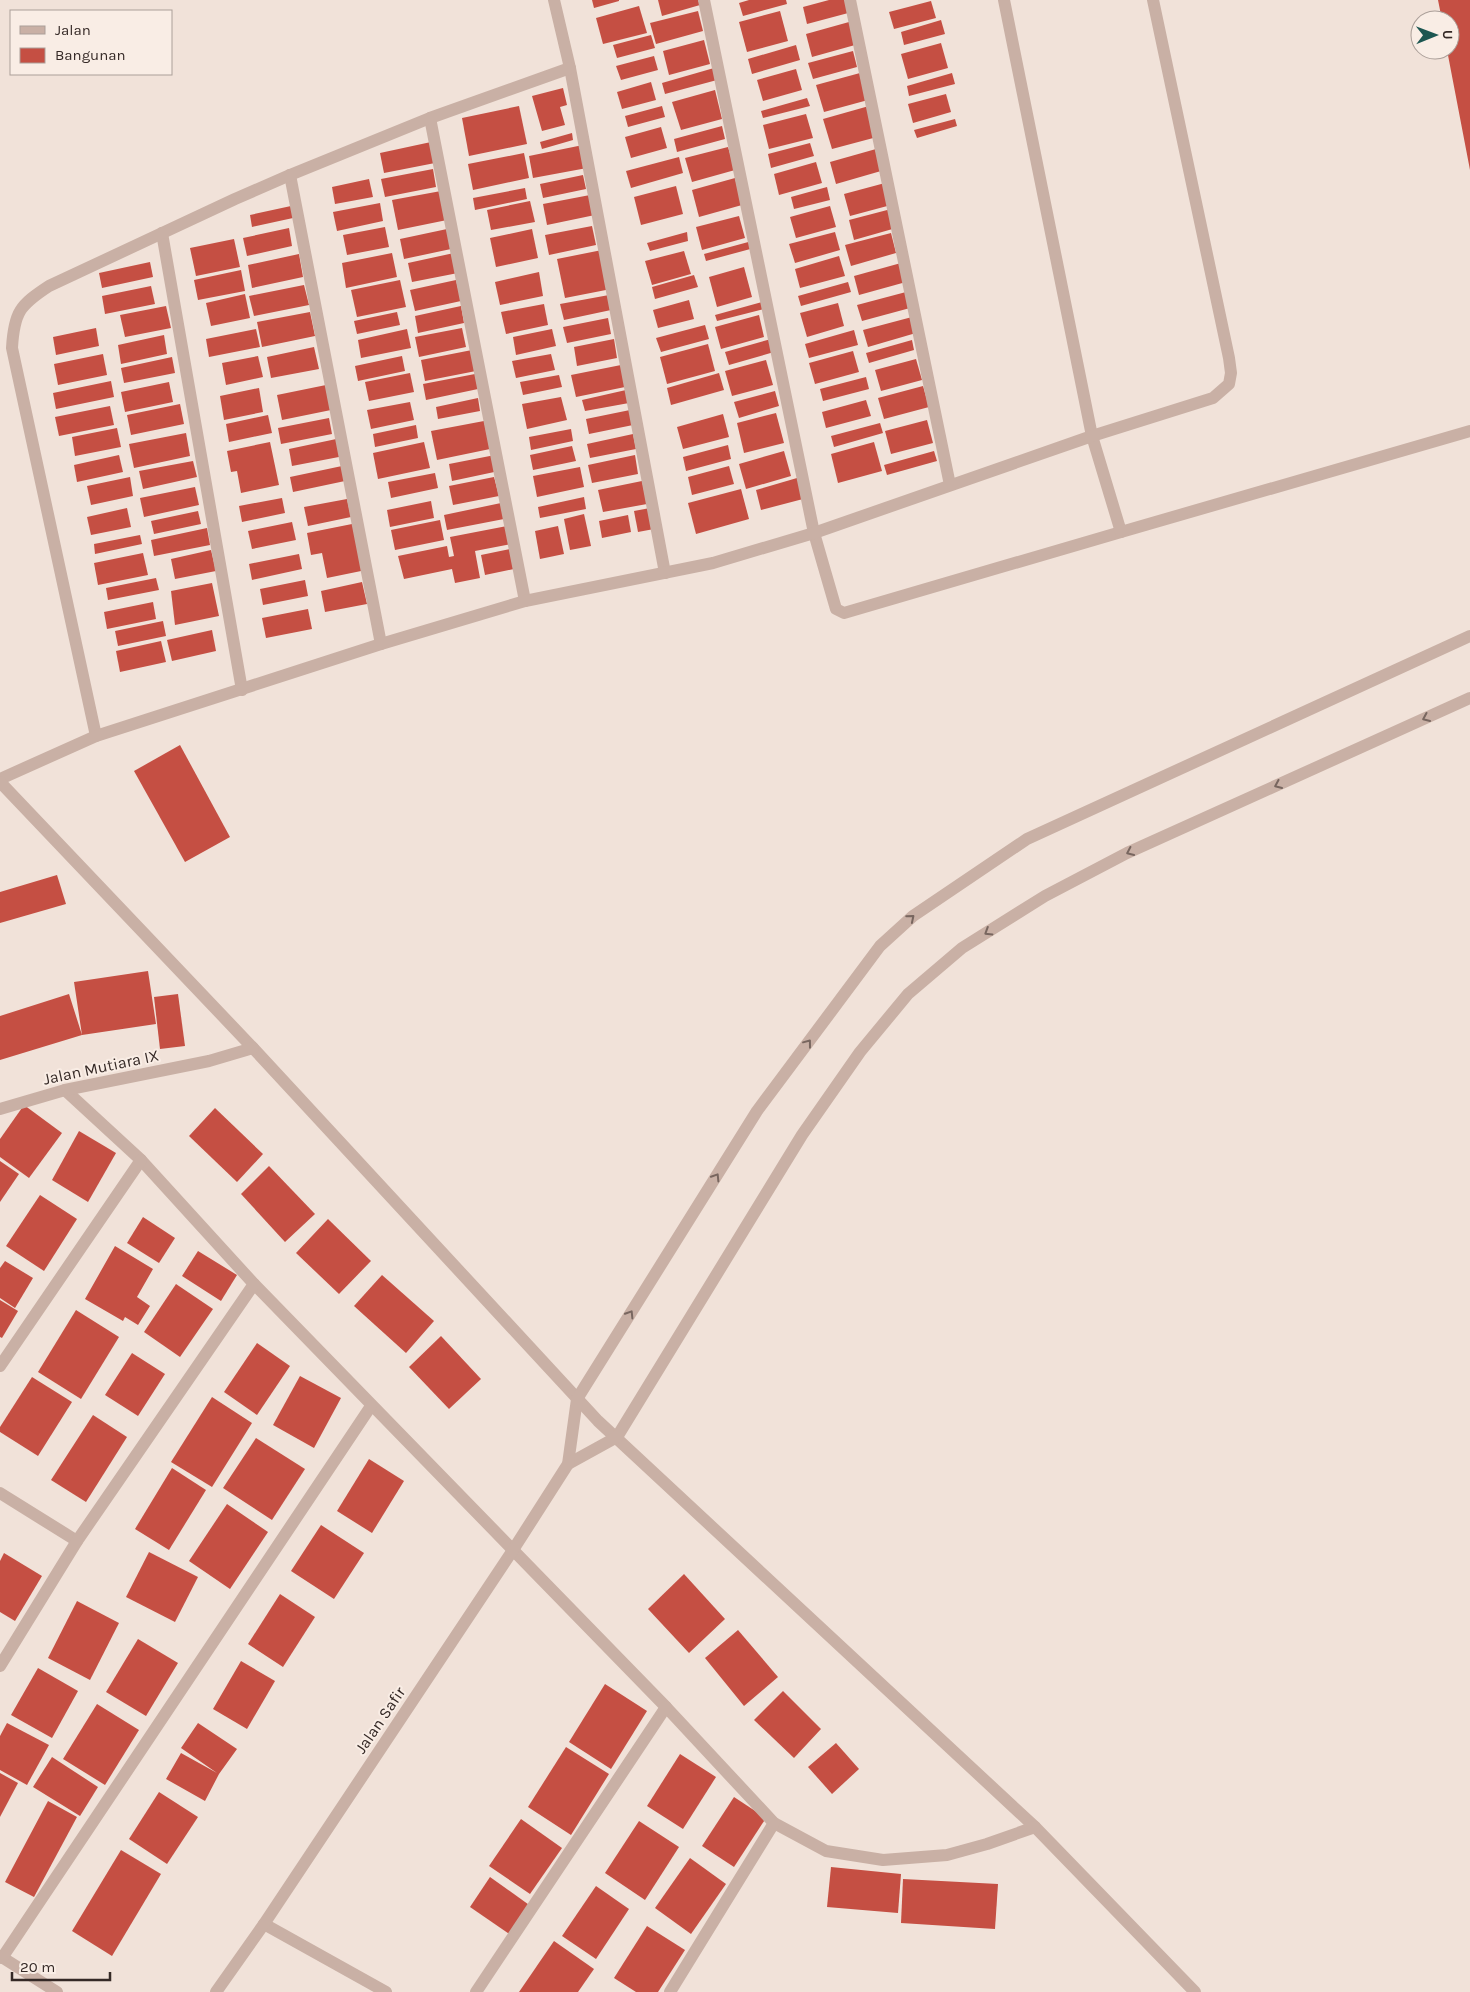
<svg xmlns="http://www.w3.org/2000/svg" width="1470" height="1992" viewBox="0 0 1470 1992" font-family="Karla,sans-serif">
	<style>
		.building { fill: #c54f43 }
		.lines { fill: none; stroke-linecap: round; stroke-linejoin: round }
		.street { stroke: #c9b0a5; stroke-width: 12 }
		.oneway { stroke: #78665f }
		.labels { text-anchor: middle; dominant-baseline: central; stroke-width: 4; stroke-linejoin: round; paint-order: stroke }
		.street-label { font-size: 16px; fill: #352926; stroke: #f9ede5 }
	</style>
	<rect width="100%" height="100%" fill="#f1e2d9"/>
	<g class="building">
		<path d="M592 0H619V1L594 8Z"/>
		<path d="M658 0H698L700 5 662 16Z"/>
		<path d="M749 0H786L787 4 743 16 739 3Z"/>
		<path d="M829 0H848L852 12 807 24 803 7Z"/>
		<path d="M1438 0H1470V170L1447 50H1450V20H1442Z"/>
		<path d="M931 1 936 18 894 29 889 12Z"/>
		<path d="M639 6 647 33 603 44 596 18Z"/>
		<path d="M698 11 703 31 656 44 650 23Z"/>
		<path d="M780 11 788 41 747 52 739 22Z"/>
		<path d="M941 20 945 34 904 45 901 32Z"/>
		<path d="M849 22 855 45 812 57 806 34Z"/>
		<path d="M651 35 655 48 617 58 613 45Z"/>
		<path d="M704 40 710 64 669 75 663 51Z"/>
		<path d="M941 43 948 68 908 79 901 54Z"/>
		<path d="M796 45 800 60 752 74 748 59Z"/>
		<path d="M853 51 857 67 813 79 808 63Z"/>
		<path d="M654 56 658 70 621 80 616 66Z"/>
		<path d="M714 68 717 80 665 94 662 83Z"/>
		<path d="M796 69 802 90 763 101 757 80Z"/>
		<path d="M860 73 868 100 824 112 816 85Z"/>
		<path d="M952 73 955 84 909 96 907 86Z"/>
		<path d="M651 82 656 100 622 109 617 92Z"/>
		<path d="M563 88 567 105 560 107 565 125 542 131 532 96Z"/>
		<path d="M715 90 722 119 681 130 672 102Z"/>
		<path d="M946 94 951 112 913 123 908 104Z"/>
		<path d="M807 98 810 106 763 118 761 111Z"/>
		<path d="M519 106 527 144 469 156 462 118Z"/>
		<path d="M662 106 665 117 628 127 625 116Z"/>
		<path d="M869 106 877 137 832 149 823 119Z"/>
		<path d="M806 114 813 138 769 149 763 125Z"/>
		<path d="M955 119 957 126 917 138 914 130Z"/>
		<path d="M722 126 725 139 677 152 674 139Z"/>
		<path d="M661 127 667 148 631 158 625 137Z"/>
		<path d="M572 133 573 140 542 149 540 142Z"/>
		<path d="M431 142 435 163 384 173 380 153Z"/>
		<path d="M810 143 814 156 771 168 768 154Z"/>
		<path d="M583 145 587 168 533 178 529 156Z"/>
		<path d="M728 147 735 170 692 182 685 158Z"/>
		<path d="M876 149 881 171 836 184 830 162Z"/>
		<path d="M524 153 529 178 473 190 468 164Z"/>
		<path d="M679 157 683 173 631 188 626 171Z"/>
		<path d="M816 162 822 183 779 195 774 174Z"/>
		<path d="M433 169 436 187 385 197 381 179Z"/>
		<path d="M583 175 586 189 543 198 540 184Z"/>
		<path d="M735 178 742 205 699 217 692 190Z"/>
		<path d="M369 179 373 197 335 204 332 187Z"/>
		<path d="M885 183 891 205 850 216 844 194Z"/>
		<path d="M676 186 683 214 641 225 634 197Z"/>
		<path d="M827 187 830 200 794 209 791 197Z"/>
		<path d="M525 188 527 199 475 210 473 198Z"/>
		<path d="M441 191 447 220 398 230 392 200Z"/>
		<path d="M590 195 595 215 547 225 543 204Z"/>
		<path d="M530 201 535 222 491 230 487 210Z"/>
		<path d="M380 203 383 221 337 231 333 212Z"/>
		<path d="M291 206 293 218 252 227 250 215Z"/>
		<path d="M830 206 836 227 796 238 790 217Z"/>
		<path d="M891 209 896 228 854 240 849 220Z"/>
		<path d="M739 216 745 238 702 250 696 227Z"/>
		<path d="M592 226 596 245 549 255 545 235Z"/>
		<path d="M385 227 389 247 347 255 343 235Z"/>
		<path d="M289 228 292 246 247 256 243 238Z"/>
		<path d="M447 229 451 249 404 259 400 239Z"/>
		<path d="M532 229 538 258 496 267 490 238Z"/>
		<path d="M687 232 688 241 650 251 647 243Z"/>
		<path d="M835 232 840 250 795 263 789 244Z"/>
		<path d="M891 233 896 253 851 266 845 245Z"/>
		<path d="M234 239 240 267 196 276 190 248Z"/>
		<path d="M752 241 754 248 706 261 704 254Z"/>
		<path d="M602 250 611 289 565 298 557 259Z"/>
		<path d="M684 251 691 274 652 285 645 261Z"/>
		<path d="M392 253 397 277 346 288 342 263Z"/>
		<path d="M454 253 458 273 412 282 408 263Z"/>
		<path d="M299 254 303 277 252 288 248 265Z"/>
		<path d="M839 256 845 276 800 288 795 269Z"/>
		<path d="M150 262 153 277 102 288 99 273Z"/>
		<path d="M901 263 906 282 859 295 854 276Z"/>
		<path d="M744 267 752 297 717 307 709 277Z"/>
		<path d="M241 270 245 291 198 300 194 280Z"/>
		<path d="M539 272 543 296 500 305 495 282Z"/>
		<path d="M694 275 698 287 655 299 652 287Z"/>
		<path d="M400 280 406 307 357 317 351 290Z"/>
		<path d="M456 280 461 301 415 311 410 290Z"/>
		<path d="M848 282 851 292 801 306 798 296Z"/>
		<path d="M304 285 309 305 254 316 249 296Z"/>
		<path d="M151 286 155 304 105 314 102 296Z"/>
		<path d="M906 292 910 308 862 321 857 305Z"/>
		<path d="M245 294 250 318 211 326 206 303Z"/>
		<path d="M609 295 611 310 564 320 560 304Z"/>
		<path d="M689 300 694 319 658 328 653 310Z"/>
		<path d="M762 302 764 309 717 321 715 315Z"/>
		<path d="M838 303 844 326 807 337 800 313Z"/>
		<path d="M544 304 548 325 506 334 501 312Z"/>
		<path d="M166 306 171 328 125 337 120 315Z"/>
		<path d="M461 306 464 323 418 333 415 316Z"/>
		<path d="M310 312 315 336 262 347 257 322Z"/>
		<path d="M397 312 400 325 357 334 354 321Z"/>
		<path d="M759 315 764 337 721 349 715 327Z"/>
		<path d="M912 317 916 333 868 347 863 330Z"/>
		<path d="M608 318 611 334 567 343 563 327Z"/>
		<path d="M705 325 709 339 661 352 656 338Z"/>
		<path d="M96 328 99 346 56 355 53 337Z"/>
		<path d="M462 328 466 347 419 357 415 337Z"/>
		<path d="M256 329 260 347 209 357 206 339Z"/>
		<path d="M407 329 411 348 361 358 358 340Z"/>
		<path d="M552 329 556 346 516 355 513 337Z"/>
		<path d="M854 330 858 345 809 358 805 344Z"/>
		<path d="M164 335 167 354 121 364 118 345Z"/>
		<path d="M614 339 617 358 577 366 574 347Z"/>
		<path d="M771 339 774 352 729 365 725 352Z"/>
		<path d="M912 340 914 350 869 363 866 353Z"/>
		<path d="M708 344 715 371 667 384 660 357Z"/>
		<path d="M314 347 319 369 271 378 267 357Z"/>
		<path d="M472 350 476 371 425 381 421 360Z"/>
		<path d="M853 351 859 372 815 384 809 363Z"/>
		<path d="M103 354 107 375 58 385 54 364Z"/>
		<path d="M551 354 555 370 516 378 512 361Z"/>
		<path d="M258 356 263 377 226 385 222 363Z"/>
		<path d="M402 356 405 371 358 381 355 366Z"/>
		<path d="M172 357 175 373 124 383 121 368Z"/>
		<path d="M916 359 922 380 881 391 875 370Z"/>
		<path d="M766 360 773 385 732 396 725 371Z"/>
		<path d="M621 365 625 387 576 397 571 375Z"/>
		<path d="M410 373 414 392 369 401 365 382Z"/>
		<path d="M719 373 724 390 671 405 667 388Z"/>
		<path d="M475 374 478 389 426 400 423 384Z"/>
		<path d="M559 375 562 387 523 395 520 382Z"/>
		<path d="M866 377 869 389 823 401 820 389Z"/>
		<path d="M111 381 114 397 56 409 53 393Z"/>
		<path d="M169 382 173 402 125 412 121 392Z"/>
		<path d="M326 385 331 410 282 420 277 395Z"/>
		<path d="M923 386 929 407 884 419 878 398Z"/>
		<path d="M259 388 263 412 224 420 220 396Z"/>
		<path d="M626 390 629 403 585 411 582 400Z"/>
		<path d="M775 391 779 406 739 418 734 402Z"/>
		<path d="M561 397 567 420 527 429 522 404Z"/>
		<path d="M478 398 480 411 438 419 436 407Z"/>
		<path d="M866 400 871 416 826 428 822 412Z"/>
		<path d="M410 402 414 420 371 429 367 410Z"/>
		<path d="M180 404 184 424 131 435 127 415Z"/>
		<path d="M110 406 114 425 59 436 55 417Z"/>
		<path d="M630 410 633 425 589 434 586 419Z"/>
		<path d="M776 413 784 443 744 453 737 423Z"/>
		<path d="M723 414 729 437 683 449 677 427Z"/>
		<path d="M268 415 272 433 229 442 226 424Z"/>
		<path d="M329 418 332 434 281 444 278 428Z"/>
		<path d="M927 420 933 443 891 454 885 431Z"/>
		<path d="M484 421 490 449 437 460 431 431Z"/>
		<path d="M880 423 883 433 834 447 831 436Z"/>
		<path d="M416 425 418 438 375 447 373 434Z"/>
		<path d="M117 428 121 447 75 456 72 437Z"/>
		<path d="M571 429 573 441 531 450 529 437Z"/>
		<path d="M186 433 190 456 134 468 129 444Z"/>
		<path d="M633 434 636 449 590 458 587 444Z"/>
		<path d="M341 438 344 456 292 466 289 449Z"/>
		<path d="M270 442 279 485 241 493 237 471 231 472 227 451Z"/>
		<path d="M424 442 430 468 378 479 373 453Z"/>
		<path d="M874 442 882 471 838 483 831 454Z"/>
		<path d="M728 445 731 459 686 471 683 457Z"/>
		<path d="M572 446 576 461 533 470 530 455Z"/>
		<path d="M784 451 791 476 746 489 739 464Z"/>
		<path d="M934 451 937 461 887 475 884 465Z"/>
		<path d="M119 455 123 472 77 482 74 465Z"/>
		<path d="M495 455 499 471 452 481 449 464Z"/>
		<path d="M635 455 638 474 592 483 588 465Z"/>
		<path d="M193 461 197 477 143 489 139 471Z"/>
		<path d="M342 466 345 481 293 492 290 477Z"/>
		<path d="M729 466 734 484 692 495 688 477Z"/>
		<path d="M580 467 584 487 537 497 533 476Z"/>
		<path d="M435 473 438 488 391 498 388 482Z"/>
		<path d="M130 477 133 496 91 505 87 486Z"/>
		<path d="M494 477 499 496 453 505 449 486Z"/>
		<path d="M797 478 803 499 761 510 756 490Z"/>
		<path d="M642 481 647 504 603 512 598 490Z"/>
		<path d="M195 487 199 505 144 517 140 498Z"/>
		<path d="M741 489 749 519 696 534 688 503Z"/>
		<path d="M584 497 586 509 540 518 538 507Z"/>
		<path d="M282 498 285 513 242 522 239 506Z"/>
		<path d="M347 499 351 517 308 526 304 507Z"/>
		<path d="M431 501 434 518 390 527 387 510Z"/>
		<path d="M501 503 504 519 447 530 444 515Z"/>
		<path d="M127 508 131 527 91 535 87 517Z"/>
		<path d="M650 508 654 529 638 532 634 511Z"/>
		<path d="M198 511 201 524 154 534 151 521Z"/>
		<path d="M584 514 591 546 570 550 564 519Z"/>
		<path d="M628 515 631 532 602 538 599 521Z"/>
		<path d="M440 520 444 540 395 550 391 530Z"/>
		<path d="M292 522 296 540 252 549 248 531Z"/>
		<path d="M357 523 366 570 327 578 322 553 311 555 307 533Z"/>
		<path d="M507 526 511 544 475 551 480 578 455 583 452 569 404 579 398 556 447 546 449 557 454 556 450 537Z"/>
		<path d="M558 526 564 554 540 559 535 531Z"/>
		<path d="M207 528 210 545 154 556 151 540Z"/>
		<path d="M140 535 142 544 95 554 94 544Z"/>
		<path d="M510 549 514 569 485 575 481 555Z"/>
		<path d="M211 550 216 571 175 579 171 559Z"/>
		<path d="M143 553 148 575 98 585 94 563Z"/>
		<path d="M299 554 302 569 252 580 249 564Z"/>
		<path d="M156 578 159 590 108 600 106 588Z"/>
		<path d="M305 580 308 596 263 605 260 589Z"/>
		<path d="M362 582 367 604 325 612 321 591Z"/>
		<path d="M212 583 219 616 175 625 171 591Z"/>
		<path d="M153 602 156 619 107 629 104 612Z"/>
		<path d="M308 609 312 629 266 638 262 618Z"/>
		<path d="M163 621 166 636 118 646 115 631Z"/>
		<path d="M212 630 216 651 172 661 167 640Z"/>
		<path d="M161 641 166 662 120 672 116 651Z"/>
		<path d="M180 745 230 837 185 862 134 771Z"/>
		<path d="M57 875 66 904 0 923V892Z"/>
		<path d="M148 971 156 1024 82 1035 0 1060V1016L69 994 82 1035 74 982Z"/>
		<path d="M178 994 185 1046 160 1049 154 997Z"/>
		<path d="M24 1105 62 1133 29 1178 0 1157V1139Z"/>
		<path d="M215 1108 263 1154 237 1182 189 1136Z"/>
		<path d="M79 1131 116 1153 88 1202 52 1180Z"/>
		<path d="M0 1161 19 1174 0 1202Z"/>
		<path d="M269 1166 315 1214 285 1242 241 1194Z"/>
		<path d="M40 1195 77 1219 44 1271 6 1246Z"/>
		<path d="M143 1217 175 1238 159 1263 127 1243Z"/>
		<path d="M328 1219 371 1261 339 1294 296 1253Z"/>
		<path d="M115 1246 153 1269 137 1297 150 1306 138 1325 125 1317 123 1321 85 1299Z"/>
		<path d="M198 1251 237 1275 221 1301 182 1276Z"/>
		<path d="M5 1261 33 1278 15 1308 0 1298V1268Z"/>
		<path d="M382 1275 434 1321 406 1353 354 1306Z"/>
		<path d="M176 1284 213 1309 180 1357 144 1332Z"/>
		<path d="M0 1300 18 1311 2 1338 0 1337Z"/>
		<path d="M76 1310 119 1337 81 1399 38 1372Z"/>
		<path d="M441 1336 481 1379 449 1409 409 1367Z"/>
		<path d="M257 1343 290 1366 257 1415 224 1392Z"/>
		<path d="M132 1353 165 1374 138 1416 105 1395Z"/>
		<path d="M300 1376 341 1398 314 1448 273 1425Z"/>
		<path d="M32 1377 72 1402 38 1456 0 1432V1427Z"/>
		<path d="M212 1397 252 1423 212 1487 171 1462Z"/>
		<path d="M93 1415 127 1437 86 1502 51 1480Z"/>
		<path d="M256 1438 305 1469 272 1520 223 1488Z"/>
		<path d="M369 1459 404 1481 372 1533 337 1511Z"/>
		<path d="M172 1468 206 1490 169 1550 135 1529Z"/>
		<path d="M227 1504 268 1532 230 1589 189 1561Z"/>
		<path d="M321 1525 364 1553 334 1599 291 1571Z"/>
		<path d="M149 1552 198 1577 175 1622 126 1597Z"/>
		<path d="M4 1553 42 1576 15 1621 0 1612V1561Z"/>
		<path d="M684 1574 725 1619 689 1653 648 1609Z"/>
		<path d="M280 1594 315 1617 283 1667 248 1644Z"/>
		<path d="M77 1601 119 1623 90 1680 48 1658Z"/>
		<path d="M738 1630 778 1677 744 1706 705 1658Z"/>
		<path d="M138 1639 178 1663 146 1716 106 1692Z"/>
		<path d="M241 1661 275 1681 247 1729 213 1709Z"/>
		<path d="M38 1668 78 1691 52 1738 11 1715Z"/>
		<path d="M605 1684 647 1711 611 1769 569 1742Z"/>
		<path d="M783 1691 821 1729 794 1758 754 1720Z"/>
		<path d="M97 1704 139 1730 105 1785 63 1759Z"/>
		<path d="M7 1723 49 1745 27 1785 0 1770V1736Z"/>
		<path d="M198 1723 237 1749 219 1774 205 1801 166 1779 181 1753 217 1773 181 1748Z"/>
		<path d="M836 1743 859 1769 832 1794 808 1767Z"/>
		<path d="M566 1747 609 1774 571 1835 528 1807Z"/>
		<path d="M680 1754 716 1777 683 1829 647 1806Z"/>
		<path d="M52 1757 98 1787 80 1816 33 1787Z"/>
		<path d="M0 1773 18 1783 0 1817Z"/>
		<path d="M159 1792 198 1817 167 1864 129 1839Z"/>
		<path d="M734 1797 766 1818 734 1867 702 1846Z"/>
		<path d="M48 1801 77 1817 34 1897 5 1882Z"/>
		<path d="M521 1819 562 1848 530 1894 489 1866Z"/>
		<path d="M639 1821 679 1847 645 1900 605 1873Z"/>
		<path d="M121 1850 161 1874 112 1956 72 1931Z"/>
		<path d="M690 1858 726 1884 691 1934 655 1908Z"/>
		<path d="M831 1867 901 1874 898 1913 827 1907Z"/>
		<path d="M490 1877 532 1907 512 1936 470 1907Z"/>
		<path d="M903 1879 998 1884 995 1929 901 1923Z"/>
		<path d="M596 1886 629 1909 596 1959 562 1936Z"/>
		<path d="M647 1926 685 1950 658 1992H636L614 1978Z"/>
		<path d="M554 1941 594 1969 578 1992H519Z"/>
	</g>
	<g class="lines">
		<g class="street">
			<path d="M554 0 570 68 665 573"/>
			<path d="M704 0 814 533 836 609 844 613 1121 532"/>
			<path d="M850 0 950 485"/>
			<path d="M1004 0 1092 436 1121 532 1470 431"/>
			<path d="M430 118 525 601"/>
			<path d="M290 175 381 644"/>
			<path d="M162 233 242 690"/>
			<path d="M96 736 12 348C14 312 20 305 49 286L235 199 290 175 430 118 570 68"/>
			<path d="M0 779 96 736 381 644 525 601 713 563 814 533 1092 436 1213 398 1229 384 1231 373 1229 358 1153 0"/>
			<path d="M0 782 253 1048 598 1421 1035 1827 1195 1992"/>
			<path d="M65 1090 141 1160 254 1284 666 1707 774 1823 826 1851 883 1860 947 1855 987 1844 1035 1827"/>
			<path d="M0 1109 65 1090 209 1061 253 1048"/>
			<path d="M0 1366 141 1160"/>
			<path d="M568 1464 617 1437 802 1135 860 1052 908 994 962 948 1045 896 1127 853 1470 698"/>
			<path d="M0 1493 77 1541"/>
			<path d="M0 1666 77 1541 254 1284"/>
			<path d="M264 1924 386 1992"/>
			<path d="M0 1956 57 1992"/>
			<path d="M2 1958 371 1406"/>
			<path d="M216 1992 264 1924 513 1550 568 1464 577 1399 757 1111 880 946 913 916 1027 839 1470 636"/>
			<path d="M476 1992 666 1707"/>
			<path d="M670 1992 774 1823"/>
		</g>
	</g>
	<defs><path id="oneway-chevron" d="M-2-3.5L2.5 0L-2 3.5" fill="none" stroke-width="1.6" stroke-linecap="round" stroke-linejoin="round" transform="scale(1.25)"/></defs>
	<g class="oneway">
		<use href="#oneway-chevron" transform="translate(1426 718) rotate(156)"/>
		<use href="#oneway-chevron" transform="translate(1278 785) rotate(156)"/>
		<use href="#oneway-chevron" transform="translate(1130 852) rotate(155)"/>
		<use href="#oneway-chevron" transform="translate(911 918) rotate(-40)"/>
		<use href="#oneway-chevron" transform="translate(988 932) rotate(148)"/>
		<use href="#oneway-chevron" transform="translate(808 1043) rotate(-53)"/>
		<use href="#oneway-chevron" transform="translate(716 1177) rotate(-58)"/>
		<use href="#oneway-chevron" transform="translate(630 1314) rotate(-58)"/>
	</g>
	<g class="labels">
		<g class="street-label">
			<text transform="translate(101 1067) rotate(-12)">Jalan Mutiara IX</text>
			<text transform="translate(380 1720) rotate(-56)">Jalan Safir</text>
		</g>
	</g>
	<rect x="10" y="10" width="162" height="65" fill="#f9ede5" stroke="#ab9f99"/>
	<rect x="20" y="26" width="25" height="8" fill="#c9b0a5" stroke="#ab9f99"/>
	<text x="55" y="35" font-size="15" fill="#352926">Jalan</text>
	<rect x="20" y="48" width="25" height="15" fill="#c54f43" stroke="#ab9f99"/>
	<text x="55" y="60" font-size="15" fill="#352926">Bangunan</text>
	<g transform="translate(1435 35) rotate(89)"><circle r="24" fill="#f9ede5" stroke="#ab9f99"/>
	<path d="M0-4L9 19L0 12L-9 19Z" fill="#1c5651"/>
	<text y="-8" font-size="14" font-weight="bold" text-anchor="middle" fill="#352926">U</text>
	</g>
	<path d="M12 1972v8h98v-8" fill="none" stroke="#352926" stroke-width="2.5"/>
	<text x="20" y="1972" font-size="15" fill="#352926" stroke="#f9ede5" stroke-width="4" paint-order="stroke">20 m</text>
</svg>
